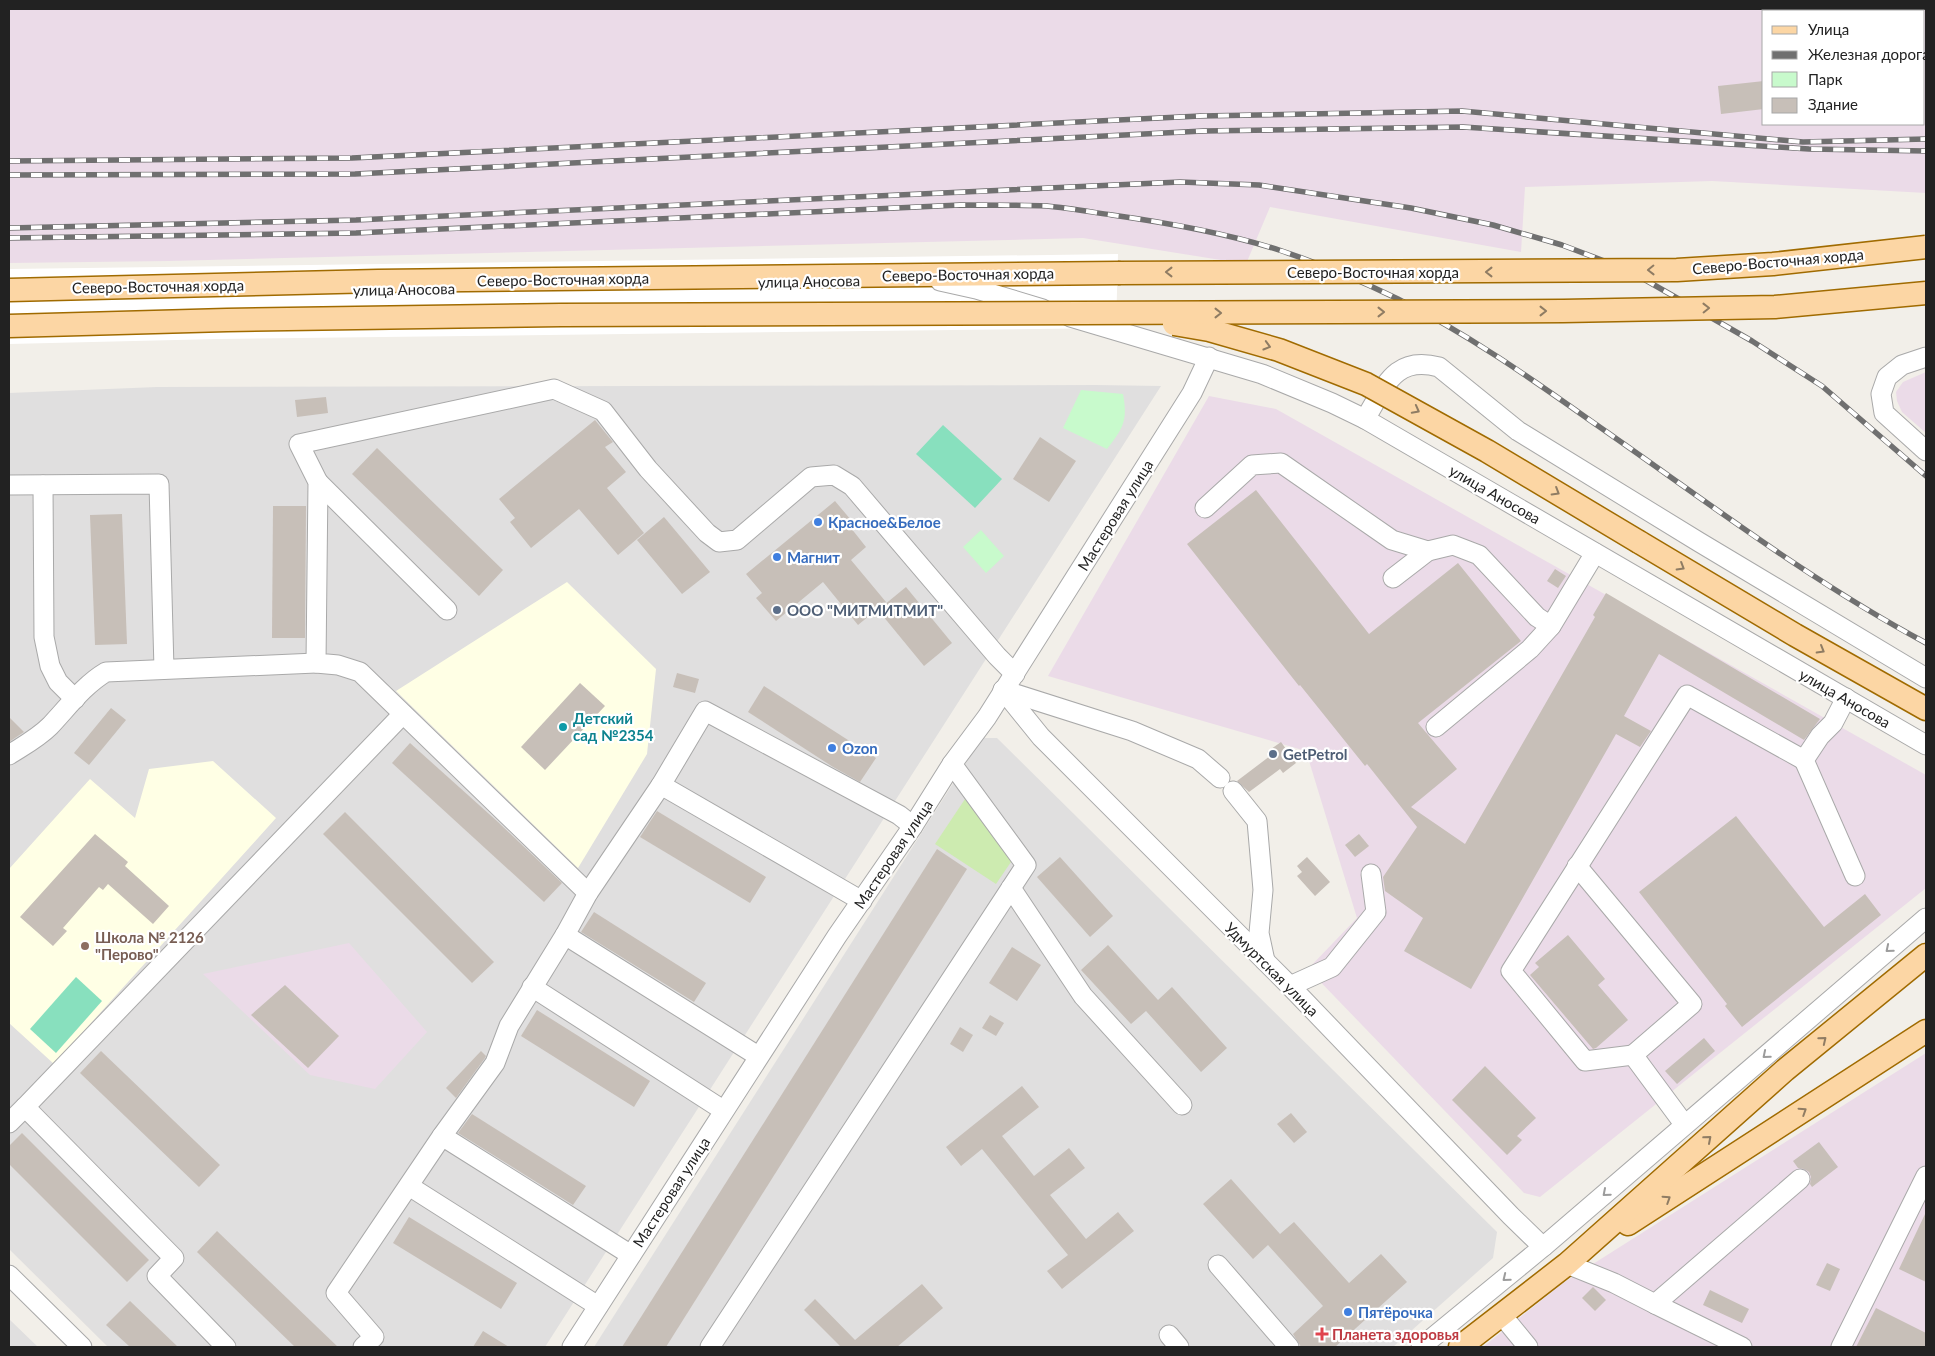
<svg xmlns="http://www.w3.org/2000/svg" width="1935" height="1356" viewBox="0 0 1935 1356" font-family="Lato,sans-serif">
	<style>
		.residential { fill: #e0dfdf }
		.industrial { fill: #ebdbe8; fill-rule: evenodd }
		.education { fill: #ffffe5 }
		.grass { fill: #cdebb0 }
		.park { fill: #c8facc }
		.pitch { fill: #88e0be }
		.pier { fill: #fff }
		.building { fill: #c7bfb8 }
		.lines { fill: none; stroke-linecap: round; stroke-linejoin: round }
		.minor-casing { stroke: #a9a9a9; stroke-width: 21 }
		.major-casing { stroke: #a06b00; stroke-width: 25 }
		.minor { stroke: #fff; stroke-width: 19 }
		.major { stroke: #fcd6a4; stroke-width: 22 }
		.rail-casing { stroke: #707070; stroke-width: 5.5 }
		.rail { stroke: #fff; stroke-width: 4; stroke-dasharray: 11; stroke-linecap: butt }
		.major-bridge-casing { stroke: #a06b00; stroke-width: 25; stroke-linecap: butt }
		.major-bridge { stroke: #fcd6a4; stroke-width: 22 }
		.oneway { stroke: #8f7c63 }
		.oneway2 { stroke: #9c9c9c }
		.shop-dot { fill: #3f7fe0; stroke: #fff; stroke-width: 2 }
		.service-dot { fill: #5c6f8a; stroke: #fff; stroke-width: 2 }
		.culture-dot { fill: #0f9aa8; stroke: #fff; stroke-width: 2 }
		.education-dot { fill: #8d6e63; stroke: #fff; stroke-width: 2 }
		.health-dot { fill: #e0444e; stroke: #fff; stroke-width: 2 }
		.labels { text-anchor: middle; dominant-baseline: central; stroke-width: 4.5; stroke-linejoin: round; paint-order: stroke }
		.street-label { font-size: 15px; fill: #222; stroke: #fff }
		.shop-label { font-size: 15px; font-weight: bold; fill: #366cbe; stroke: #fff; text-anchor: start }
		.service-label { font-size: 15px; font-weight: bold; fill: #4e5e75; stroke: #fff; text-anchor: start }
		.culture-label { font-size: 15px; font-weight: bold; fill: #0d838f; stroke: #fff; text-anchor: start }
		.education-label { font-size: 15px; font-weight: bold; fill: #785e54; stroke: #fff; text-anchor: start }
		.health-label { font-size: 15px; font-weight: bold; fill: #be3a42; stroke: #fff; text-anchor: start }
	</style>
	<rect width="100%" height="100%" fill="#f2efe9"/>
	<g class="residential">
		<path d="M1096 385 1161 386 545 1347H108L9 1249V393L157 387Z"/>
		<path d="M982 738H997L1497 1232 1493 1258 1393 1347H594Z"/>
		<path d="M9 1319 38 1347H9Z"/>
	</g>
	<g class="industrial">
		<path d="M9 9H1926V193L1712 181 1525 187 1521 252 1270 207 1246 264 1083 238 169 261 9 263ZM1764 11H1924V124H1764Z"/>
		<path d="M1926 372V433L1902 412 1897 401 1896 392 1903 382Z"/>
		<path d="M1209 396 1276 409 1926 775V888L1540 1197 1524 1193 1308 969 1357 918 1306 751 1048 676Z"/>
		<path d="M349 943 427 1032 375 1089 310 1075 203 974Z"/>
		<path d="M1926 1053V1347H1483L1563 1283Z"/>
	</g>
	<g class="education">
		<path d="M567 582 656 669 647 754 578 868 396 691Z"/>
		<path d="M213 761 276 818 54 1064 9 1023V869L90 779 135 818 149 769Z"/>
	</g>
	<path class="grass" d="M965 799 1013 859 996 884 935 844Z"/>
	<g class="park">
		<path d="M1081 390 1123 394C1128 421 1123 428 1107 449L1063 428Z"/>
		<path d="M981 530 1004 556 986 573 963 547Z"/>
	</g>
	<g class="pitch">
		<path d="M943 425 1002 479 975 508 916 454Z"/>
		<path d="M76 977 102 1001 56 1053 30 1029Z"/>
	</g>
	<path class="pier" d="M1118 254 1116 328 218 339 9 344V269Z"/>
	<g class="building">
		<path d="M1764 81V109L1721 114 1718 86Z"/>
		<path d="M326 397 328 413 297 417 295 400Z"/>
		<path d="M595 420 613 442 605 447 626 472 607 488 644 533 618 555 579 509 531 548 510 522 515 518 499 499Z"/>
		<path d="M1040 437 1076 461 1049 502 1013 479Z"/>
		<path d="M377 448 503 570 479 596 352 474Z"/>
		<path d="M1256 490 1369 634 1458 563 1521 641 1418 723 1457 769 1411 807 1465 844 1595 617 1593 615 1606 593 1820 719 1804 740 1659 654 1624 716 1651 731 1640 747 1616 734 1471 989 1404 951 1423 918 1385 891 1383 877 1417 827 1367 764 1365 766 1300 685 1299 686 1187 544Z"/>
		<path d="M835 501 851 520 847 523 866 547 851 560 886 602 858 625 823 582 776 621 756 598 762 593 746 574Z"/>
		<path d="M273 506H306L305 638H272Z"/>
		<path d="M122 514 127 644 95 645 90 515Z"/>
		<path d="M664 517 710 572 682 594 637 540Z"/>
		<path d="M1555 569 1566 576 1558 588 1547 581Z"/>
		<path d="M906 587 952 643 924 666 878 610Z"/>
		<path d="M677 673 699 679 695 693 673 687Z"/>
		<path d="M580 683 605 706 545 770 521 747Z"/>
		<path d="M764 686 876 758 860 782 833 767 748 712Z"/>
		<path d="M111 708 126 720 89 765 74 753Z"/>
		<path d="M9 717 24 732 9 742Z"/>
		<path d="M1281 742 1296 763 1283 773 1280 769 1249 792 1237 781 1270 756 1267 752Z"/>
		<path d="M410 743 498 822 562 883 544 902 392 763Z"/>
		<path d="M657 811 766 877 750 903 640 837Z"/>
		<path d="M345 812 494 962 472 983 323 834Z"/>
		<path d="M1736 816 1824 927 1865 894 1881 915 1742 1027 1725 1006 1727 1004 1639 892Z"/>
		<path d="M95 834 128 862 125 866 169 906 153 924 108 884 103 890 99 887 63 928 67 931 53 946 20 917Z"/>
		<path d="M1359 834 1369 846 1355 857 1345 845Z"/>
		<path d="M937 849 967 869 666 1347H622Z"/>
		<path d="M1060 857 1113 916 1090 937 1037 877Z"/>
		<path d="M1307 857 1330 882 1315 896 1297 876 1302 872 1297 866Z"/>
		<path d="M594 912 706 983 694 1002 581 932Z"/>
		<path d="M1568 935 1605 979 1598 985 1628 1020 1596 1048 1593 1049 1530 975 1539 967 1535 963Z"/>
		<path d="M1108 945 1158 1000 1172 987 1227 1048 1201 1072 1146 1011 1131 1024 1081 970Z"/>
		<path d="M1012 947 1041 965 1017 1001 989 983Z"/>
		<path d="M285 985 339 1036 308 1068 251 1015Z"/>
		<path d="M537 1010 650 1081 634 1107 521 1036Z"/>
		<path d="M990 1015 1004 1023 996 1036 982 1028Z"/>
		<path d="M960 1027 973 1035 963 1052 950 1044Z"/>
		<path d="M1704 1038 1715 1051 1677 1084 1665 1071Z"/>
		<path d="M101 1051 220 1165 199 1187 80 1073Z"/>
		<path d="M481 1051 486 1056 485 1058 456 1098 446 1088Z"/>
		<path d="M1485 1066 1536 1118 1517 1136 1522 1140 1507 1155 1452 1100Z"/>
		<path d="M1022 1086 1039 1107 1002 1136 1034 1176 1069 1148 1085 1168 1050 1195 1086 1239 1118 1212 1134 1231 1062 1289 1047 1271 1068 1255 982 1149 961 1166 946 1147Z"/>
		<path d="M1291 1113 1307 1132 1294 1143 1277 1124Z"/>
		<path d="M472 1114 586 1186 573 1205 458 1133Z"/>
		<path d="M22 1133 149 1260 127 1282 9 1164V1146Z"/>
		<path d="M1819 1142 1838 1167 1812 1187 1810 1184 1811 1177 1809 1172 1804 1169 1798 1168 1793 1161Z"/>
		<path d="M1231 1179 1280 1234 1294 1222 1349 1283 1381 1254 1407 1282 1335 1347H1301L1293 1334 1323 1306 1268 1245 1253 1259 1203 1204Z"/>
		<path d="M1926 1212V1282L1899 1269Z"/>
		<path d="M409 1217 517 1283 501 1309 393 1243Z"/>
		<path d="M217 1231 338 1347H295L197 1252Z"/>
		<path d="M1827 1263 1840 1269 1830 1291 1816 1285Z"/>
		<path d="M922 1284 943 1308 897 1347H841L804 1310 815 1299 855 1340Z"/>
		<path d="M1593 1287 1606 1300 1595 1311 1582 1298Z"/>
		<path d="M1710 1290 1749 1309 1742 1323 1703 1305Z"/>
		<path d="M130 1301 178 1347H130L106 1325Z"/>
		<path d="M1876 1308 1926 1333V1347H1856Z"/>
		<path d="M483 1331 509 1347H473Z"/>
	</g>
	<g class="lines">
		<defs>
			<g id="minor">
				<path d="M940 281 976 289 1043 309"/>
				<path d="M1070 317 1262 374 1332 403 1365 419 1926 745"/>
				<path d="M1926 357 1902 365 1887 377 1881 394 1884 413 1926 451"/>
				<path d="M1365 419C1385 387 1394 355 1439 367L1518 431 1699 542 1926 678"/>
				<path d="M318 482 447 610"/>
				<path d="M9 485 159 484 164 669"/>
				<path d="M43 485 44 637 50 666 58 682 75 699"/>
				<path d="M1205 508 1252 465 1281 463 1392 540 1428 551"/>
				<path d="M1393 578 1428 551 1453 545 1479 555 1537 617 1551 626 1595 553"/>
				<path d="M1003 690 1041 737 1290 986 1511 1216 1543 1247"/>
				<path d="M1003 690 1132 731 1198 759 1220 778"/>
				<path d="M1846 698 1833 723 1820 736 1804 760 1855 876"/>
				<path d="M1436 727 1530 649 1551 626"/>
				<path d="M9 755C23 746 38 738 50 726 68 707 84 685 106 672L316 663"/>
				<path d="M661 785 862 901"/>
				<path d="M1233 791 1257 821 1263 890 1259 933 1265 961"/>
				<path d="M1577 866 1692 1004 1633 1055 1684 1124"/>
				<path d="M1011 888 1083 996 1182 1105"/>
				<path d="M588 893 360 672 338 665 316 663 318 482 299 444 554 389 603 411 648 469 707 533 719 542 737 540 811 477 834 475 852 486 997 656 1015 674"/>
				<path d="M565 935 758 1056"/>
				<path d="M1290 986 1332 967 1376 912 1371 874"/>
				<path d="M532 987 723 1110"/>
				<path d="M1633 1055 1585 1061 1511 971 1687 695 1804 760"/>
				<path d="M25 1107 403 714"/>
				<path d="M9 1123 25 1107 174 1258 157 1276 226 1347"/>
				<path d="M442 1136 631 1255"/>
				<path d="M409 1186 598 1306"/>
				<path d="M1567 1264 1614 1283 1655 1304 1800 1179"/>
				<path d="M1218 1265 1289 1347"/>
				<path d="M9 1275 82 1347"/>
				<path d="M1655 1304 1742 1347"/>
				<path d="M1501 1314 1528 1347"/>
				<path d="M1169 1335 1179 1347"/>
				<path d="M363 1347 374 1337 336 1293 442 1136 495 1063 509 1026 565 935 588 893 661 785 705 711 899 815 913 826"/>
				<path d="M572 1347 837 936 913 826 952 764 987 717 1192 393 1209 357"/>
				<path d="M710 1347 1026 865 952 764"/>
				<path d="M1421 1347 1543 1247 1926 918"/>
				<path d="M1841 1347 1926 1176"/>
			</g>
			<g id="major">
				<path d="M9 290 378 281 1118 273"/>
				<path d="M1639 542 1795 635 1926 709"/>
				<path d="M1628 1224 1926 1031"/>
				<path d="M1460 1347 1567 1264 1785 1070 1926 955"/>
			</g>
		</defs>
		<use href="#minor" class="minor-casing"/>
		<use href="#major" class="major-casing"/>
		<use href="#minor" class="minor"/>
		<use href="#major" class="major"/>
		<defs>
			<g id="rail">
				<path d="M9 161 352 158 1200 116 1462 111 1803 142 1926 139"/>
				<path d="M9 175 355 174 1203 131 1463 127 1809 149 1926 151"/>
				<path d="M9 228 356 220 1180 182 1259 185 1411 208 1493 225 1562 245 1628 270 1752 341 1822 386 1926 476"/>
				<path d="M9 238 356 233 960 205C989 205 1019 205 1047 206 1069 208 1091 212 1112 215 1169 223 1227 233 1282 251 1321 264 1361 281 1398 299 1466 333 1529 377 1591 421 1701 497 1808 580 1926 643"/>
			</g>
		</defs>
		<use href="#rail" class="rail-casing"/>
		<use href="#rail" class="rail"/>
		<defs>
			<g id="major-bridge">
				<path d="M1118 273 1677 270 1773 264 1926 247"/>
				<path d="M1174 324 1209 330 1279 350 1366 384 1487 451 1639 542"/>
				<path d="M9 326 227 320 561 315 1563 311 1775 307 1926 293"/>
			</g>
		</defs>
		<use href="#major-bridge" class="major-bridge-casing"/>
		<use href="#major-bridge" class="major-bridge"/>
	</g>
	<defs><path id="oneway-chevron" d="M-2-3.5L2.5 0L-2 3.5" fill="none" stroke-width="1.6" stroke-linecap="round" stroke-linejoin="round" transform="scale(1.25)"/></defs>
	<g class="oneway">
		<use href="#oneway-chevron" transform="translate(1651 270) rotate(179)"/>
		<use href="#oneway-chevron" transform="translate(1169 272) rotate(180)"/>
		<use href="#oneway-chevron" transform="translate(1489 272) rotate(180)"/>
		<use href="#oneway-chevron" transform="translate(1706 308) rotate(-1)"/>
		<use href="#oneway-chevron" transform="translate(1543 311)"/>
		<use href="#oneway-chevron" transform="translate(1381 312)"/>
		<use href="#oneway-chevron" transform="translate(1218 313)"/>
		<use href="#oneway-chevron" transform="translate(1267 346) rotate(16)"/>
		<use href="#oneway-chevron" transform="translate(1416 410) rotate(28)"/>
		<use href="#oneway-chevron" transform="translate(1556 492) rotate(31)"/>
		<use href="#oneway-chevron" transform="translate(1681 567) rotate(31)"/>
		<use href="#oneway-chevron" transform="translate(1821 650) rotate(30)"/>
		<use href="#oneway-chevron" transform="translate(1823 1040) rotate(-39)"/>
		<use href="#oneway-chevron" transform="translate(1803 1111) rotate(-33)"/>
		<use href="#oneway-chevron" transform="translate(1708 1139) rotate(-41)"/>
		<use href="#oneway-chevron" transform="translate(1667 1199) rotate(-33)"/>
	</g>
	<g class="oneway2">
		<use href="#oneway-chevron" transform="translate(1889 949) rotate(140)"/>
		<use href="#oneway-chevron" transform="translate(1766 1055) rotate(140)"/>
		<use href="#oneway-chevron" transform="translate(1606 1193) rotate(139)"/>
		<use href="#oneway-chevron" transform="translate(1506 1278) rotate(141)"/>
	</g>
	<g class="shop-dot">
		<circle cx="818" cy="522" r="5"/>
		<circle cx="777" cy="557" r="5"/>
		<circle cx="832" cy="748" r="5"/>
		<circle cx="1348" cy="1312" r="5"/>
	</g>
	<g class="service-dot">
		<circle cx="777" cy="610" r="5"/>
		<circle cx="1273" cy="754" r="5"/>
	</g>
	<circle class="culture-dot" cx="563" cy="727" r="5"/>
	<circle class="education-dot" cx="85" cy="946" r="5"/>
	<path class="health-dot" d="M1319.5 1326.5h5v5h5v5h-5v5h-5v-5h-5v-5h5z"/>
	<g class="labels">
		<g class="street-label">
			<text transform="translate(1778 261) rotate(-5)">Северо-Восточная хорда</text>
			<text x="1373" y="272">Северо-Восточная хорда</text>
			<text transform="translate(968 274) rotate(-1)">Северо-Восточная хорда</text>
			<text transform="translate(563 279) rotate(-1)">Северо-Восточная хорда</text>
			<text transform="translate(809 281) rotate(-1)">улица Аносова</text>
			<text transform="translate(158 286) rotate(-1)">Северо-Восточная хорда</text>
			<text transform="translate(404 289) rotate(-1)">улица Аносова</text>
			<text transform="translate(1495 494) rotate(30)">улица Аносова</text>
			<text transform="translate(1115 515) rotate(-58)">Мастеровая улица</text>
			<text transform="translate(1845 698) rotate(30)">улица Аносова</text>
			<text transform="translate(893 854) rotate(-56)">Мастеровая улица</text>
			<text transform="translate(1272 969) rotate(45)">Удмуртская улица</text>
			<text transform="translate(671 1192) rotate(-57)">Мастеровая улица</text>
		</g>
		<g class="shop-label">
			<text x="828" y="522">Красное&amp;Белое</text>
			<text x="787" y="557">Магнит</text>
			<text x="842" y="748">Ozon</text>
			<text x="1358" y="1312">Пятёрочка</text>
		</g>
		<g class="service-label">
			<text x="787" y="610">ООО "МИТМИТМИТ"</text>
			<text x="1283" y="754">GetPetrol</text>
		</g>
		<g class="culture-label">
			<text x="573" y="718">Детский<tspan x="573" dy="17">сад №2354</tspan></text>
		</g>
		<g class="education-label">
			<text x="95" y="937">Школа № 2126<tspan x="95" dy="17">"Перово"</tspan></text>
		</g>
		<g class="health-label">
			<text x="1332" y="1334">Планета здоровья</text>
		</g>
	</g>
	<rect width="1935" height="1356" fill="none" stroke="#222222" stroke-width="20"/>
	<rect x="1762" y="10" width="162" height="115" fill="#ffffff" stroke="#a7a7a7"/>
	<rect x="1772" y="26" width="25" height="8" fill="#fcd6a4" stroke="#a7a7a7"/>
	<text x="1808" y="35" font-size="15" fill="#222222">Улица</text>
	<rect x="1772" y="51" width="25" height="8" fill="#707070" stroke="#a7a7a7"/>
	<text x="1808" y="60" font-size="15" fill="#222222">Железная дорога</text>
	<rect x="1772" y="72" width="25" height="15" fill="#c8facc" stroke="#a7a7a7"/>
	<text x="1808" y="85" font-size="15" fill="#222222">Парк</text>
	<rect x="1772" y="98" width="25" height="15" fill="#c7bfb8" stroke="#a7a7a7"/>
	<text x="1808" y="110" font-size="15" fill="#222222">Здание</text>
</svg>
